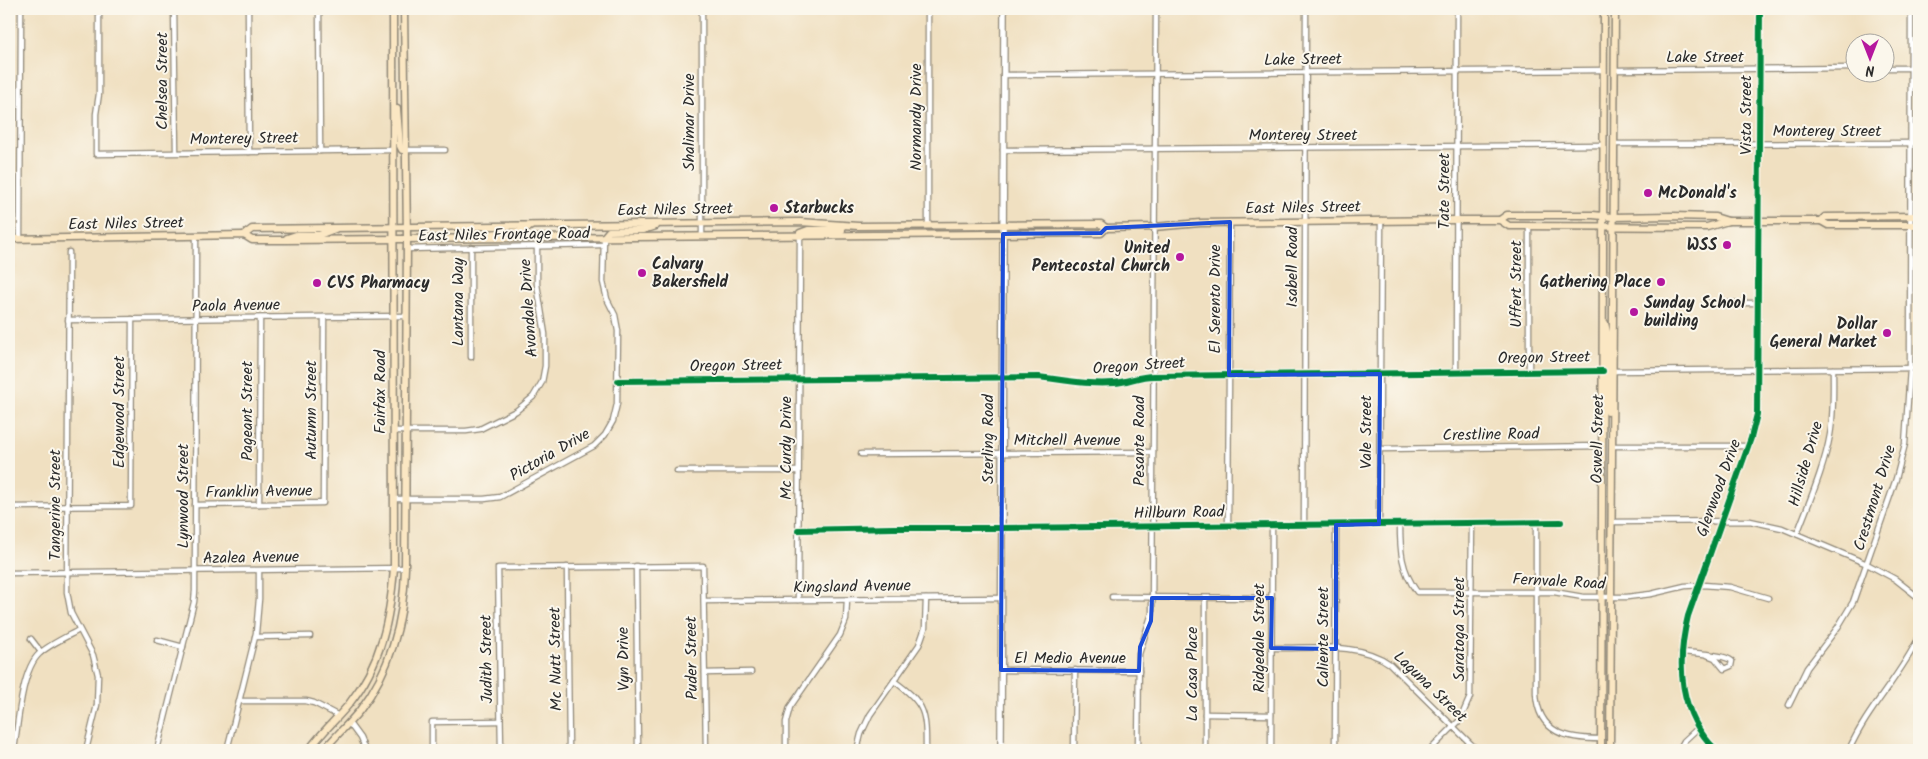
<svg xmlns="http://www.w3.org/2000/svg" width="1928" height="759" viewBox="0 0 1928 759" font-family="Kalam,sans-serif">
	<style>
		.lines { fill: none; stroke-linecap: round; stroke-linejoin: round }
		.minor-casing { stroke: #8e8676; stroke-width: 7 }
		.tertiary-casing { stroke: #8e8676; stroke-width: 8 }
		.secondary-casing { stroke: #8e8676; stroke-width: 9 }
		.minor { stroke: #fff; stroke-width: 4.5 }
		.tertiary { stroke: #fff; stroke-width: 5.5 }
		.secondary { stroke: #fbe7c3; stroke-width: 6 }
		.cycleway-casing { stroke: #fbf7ec; stroke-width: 9 }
		.cycleway { stroke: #00873e; stroke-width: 6 }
		.marked { fill: none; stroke: #1d4ed8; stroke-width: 4; stroke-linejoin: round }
		.poi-dot { fill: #b5179e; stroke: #fbf7ec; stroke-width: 2 }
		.labels { text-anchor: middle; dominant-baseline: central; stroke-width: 4; stroke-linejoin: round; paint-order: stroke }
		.street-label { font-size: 16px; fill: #2b2b2b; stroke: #fbf7ec }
		.poi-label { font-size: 16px; font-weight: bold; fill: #2b2b2b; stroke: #fbf7ec; text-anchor: start }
	</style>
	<rect width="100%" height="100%" fill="#fbf7ec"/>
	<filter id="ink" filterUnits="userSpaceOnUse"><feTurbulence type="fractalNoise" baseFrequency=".02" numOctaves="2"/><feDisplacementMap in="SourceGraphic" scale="10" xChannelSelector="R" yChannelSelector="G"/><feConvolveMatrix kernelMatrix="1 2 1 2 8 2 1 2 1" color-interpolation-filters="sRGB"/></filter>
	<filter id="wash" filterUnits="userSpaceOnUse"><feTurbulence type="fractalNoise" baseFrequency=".0096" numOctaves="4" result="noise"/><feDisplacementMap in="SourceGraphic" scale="20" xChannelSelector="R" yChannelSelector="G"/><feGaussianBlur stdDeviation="1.12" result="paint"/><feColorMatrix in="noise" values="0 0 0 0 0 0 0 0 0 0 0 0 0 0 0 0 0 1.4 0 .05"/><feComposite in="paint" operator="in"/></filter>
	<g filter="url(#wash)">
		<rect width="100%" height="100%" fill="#f0e0c1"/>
	</g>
	<g filter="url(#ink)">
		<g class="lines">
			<defs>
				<g id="minor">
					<path d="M99 9V94L96 114V154L393 150"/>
					<path d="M174 9 176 152"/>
					<path d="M248 9 249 152"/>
					<path d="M319 9 320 151"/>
					<path d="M702 9V236"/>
					<path d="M1886 68H1919"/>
					<path d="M1615 70 1856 68"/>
					<path d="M1003 75 1604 70"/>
					<path d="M1614 144 1919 143"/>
					<path d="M406 150H445"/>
					<path d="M1003 150 1603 145"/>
					<path d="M928 225V9"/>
					<path d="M1529 226V372"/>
					<path d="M20 239 21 9"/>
					<path d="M471 247V357"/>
					<path d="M406 249 603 245"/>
					<path d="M69 252 67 592 71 613 93 655 98 675 97 705 86 750"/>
					<path d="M1705 303H1758"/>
					<path d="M68 320 405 316"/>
					<path d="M1613 371 1919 368"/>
					<path d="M1456 373 1457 9"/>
					<path d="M618 381 1039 377C1064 380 1088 385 1114 383 1128 382 1139 376 1153 376L1603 371"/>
					<path d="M394 431H466L480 429 516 411 533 397 542 382 545 366V334L537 284V246"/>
					<path d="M1612 446H1749"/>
					<path d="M1380 449 1602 446"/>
					<path d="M861 454 1153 452"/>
					<path d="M677 471H798"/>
					<path d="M394 499H484L500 497 594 446 605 435 613 421 617 404 618 331 615 315 607 299 603 282 604 237"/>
					<path d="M259 504 260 318"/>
					<path d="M195 505 323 503 324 317"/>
					<path d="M9 507 131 506 132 319"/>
					<path d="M1611 522 1750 521 1782 528 1867 564 1895 579 1919 598"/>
					<path d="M1536 523V693C1538 734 1568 739 1601 739"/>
					<path d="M1379 524 1381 220"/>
					<path d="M1400 524C1400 550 1401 570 1417 592H1554L1583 597H1627L1651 594 1685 586 1703 585 1730 587 1768 598"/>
					<path d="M1304 525 1306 9"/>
					<path d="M1228 526 1230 222"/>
					<path d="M798 530 893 528H1002L1561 522"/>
					<path d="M1797 534C1809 502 1824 469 1830 435 1834 413 1833 391 1833 369"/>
					<path d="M636 566 638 750"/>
					<path d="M567 567 569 750"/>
					<path d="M9 573 405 568"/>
					<path d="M1112 597 1272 598"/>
					<path d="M798 600 800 235"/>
					<path d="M704 601 1001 598"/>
					<path d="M255 637 310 636"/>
					<path d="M31 639 41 652"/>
					<path d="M157 640 183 647"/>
					<path d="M1271 648C1309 649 1359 641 1390 664L1477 750"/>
					<path d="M1681 652C1693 653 1725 654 1732 661L1731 666 1724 669 1715 658 1707 655"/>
					<path d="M1001 670 1139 671"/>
					<path d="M705 673 751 672"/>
					<path d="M894 681C926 704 926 713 926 750"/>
					<path d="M239 701H306L314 703 339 716"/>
					<path d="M1789 705 1807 668 1838 627 1853 602 1896 479 1905 444 1910 369 1911 9"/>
					<path d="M1205 714 1271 715"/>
					<path d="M349 723 360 738 365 750"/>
					<path d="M14 750C18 725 21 671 39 654 50 644 66 637 79 630"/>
					<path d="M157 750 194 602 195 591 196 237"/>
					<path d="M227 750 256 633 259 599V571"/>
					<path d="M432 750V722L500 721"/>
					<path d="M501 750 498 568 703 566 706 750"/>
					<path d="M786 750V722L790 707 840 635 846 620 847 600"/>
					<path d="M857 750 861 734 870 715 919 645 925 628 926 599"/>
					<path d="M1074 750 1075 670"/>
					<path d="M1138 750 1139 654 1152 613 1156 9"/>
					<path d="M1205 750V598"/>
					<path d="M1271 750 1272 525"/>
					<path d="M1335 750 1336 525"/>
					<path d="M1430 750 1460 720 1470 697 1472 523"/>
					<path d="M1679 750 1684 741 1698 728"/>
					<path d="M1716 750C1679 714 1676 664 1688 616L1751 438 1757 414 1760 9"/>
					<path d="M1849 750C1867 709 1900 677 1919 637"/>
				</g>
				<path id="tertiary" d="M1001 750 1004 9"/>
				<g id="secondary">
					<path d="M397 109 400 146 402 150H406"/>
					<path d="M1500 220 1507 215H1593L1612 217 1672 216 1715 217 1728 221H1821L1828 225H1919"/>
					<path d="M1821 221 1825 217 1919 216"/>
					<path d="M800 233 808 230H842"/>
					<path d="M244 235 252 229 800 222 858 226 1101 224 1106 228"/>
					<path d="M483 235C499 231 517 236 531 226"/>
					<path d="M604 237 609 231 643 230 656 226"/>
					<path d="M287 238 296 235H319L335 229"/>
					<path d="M9 239 244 235 252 240H285L1101 233 1106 228 1154 227 1200 223 1456 220H1500L1509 226 1707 227 1728 221"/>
					<path d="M1605 323 1607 332 1608 367 1610 371H1613"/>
					<path d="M1603 371 1607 373 1608 377V412"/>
					<path d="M309 750C321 733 336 720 349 704 382 662 390 619 394 568L393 9"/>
					<path d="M324 750C335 736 349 724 360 710 392 668 404 620 405 568L407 238 404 9"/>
					<path d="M1601 750 1604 9"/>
					<path d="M1610 750 1615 9"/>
				</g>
			</defs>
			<use href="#minor" class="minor-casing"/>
			<use href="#tertiary" class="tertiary-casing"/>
			<use href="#secondary" class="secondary-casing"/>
			<use href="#minor" class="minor"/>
			<use href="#tertiary" class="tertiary"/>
			<use href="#secondary" class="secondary"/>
			<defs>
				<g id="cycleway">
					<path d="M618 381 1039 377C1064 380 1088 385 1114 383 1128 382 1139 376 1153 376L1603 371"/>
					<path d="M798 530 893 528H1002L1561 522"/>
					<path d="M1716 750C1679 714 1676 664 1688 616L1751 438 1757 414 1760 9"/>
				</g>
			</defs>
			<use href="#cycleway" class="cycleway-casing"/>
			<use href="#cycleway" class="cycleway"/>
		</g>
	</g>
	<path class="marked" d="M1230 222 1229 375 1380 374 1379 524 1336 525V649L1271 648 1272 598H1152L1151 621 1140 647 1139 671 1001 670 1003 234 1101 233 1106 228Z"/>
	<g class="poi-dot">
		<circle cx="1648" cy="193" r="5"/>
		<circle cx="774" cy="208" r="5"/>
		<circle cx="1727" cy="245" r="5"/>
		<circle cx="1180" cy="257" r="5"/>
		<circle cx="642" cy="273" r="5"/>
		<circle cx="1661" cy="282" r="5"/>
		<circle cx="317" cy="283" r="5"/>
		<circle cx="1634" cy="312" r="5"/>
		<circle cx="1887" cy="333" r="5"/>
	</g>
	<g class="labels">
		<g class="street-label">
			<text x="1705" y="57">Lake Street</text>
			<text transform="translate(1303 60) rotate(-1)">Lake Street</text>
			<text transform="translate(162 81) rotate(-90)">Chelsea Street</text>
			<text transform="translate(1746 115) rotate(-90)">Vista Street</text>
			<text transform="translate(916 117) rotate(-90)">Normandy Drive</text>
			<text transform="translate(689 122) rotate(-90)">Shalimar Drive</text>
			<text x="1827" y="131">Monterey Street</text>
			<text x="1303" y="135">Monterey Street</text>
			<text transform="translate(244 139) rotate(-1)">Monterey Street</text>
			<text transform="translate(1444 191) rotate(-90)">Tate Street</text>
			<text transform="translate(1303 208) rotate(-1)">East Niles Street</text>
			<text transform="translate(675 210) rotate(-1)">East Niles Street</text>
			<text transform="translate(126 224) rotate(-1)">East Niles Street</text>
			<text transform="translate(504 235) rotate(-1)">East Niles Frontage Road</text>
			<text transform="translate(1292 267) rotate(-90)">Isabell Road</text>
			<text transform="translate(1516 284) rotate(-90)">Uffert Street</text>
			<text transform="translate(1215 299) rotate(-90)">El Serento Drive</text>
			<text transform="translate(458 302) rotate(-90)">Lantana Way</text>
			<text transform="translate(236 306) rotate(-1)">Paola Avenue</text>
			<text transform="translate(529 308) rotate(-94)">Avondale Drive</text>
			<text transform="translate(1544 358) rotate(-1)">Oregon Street</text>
			<text transform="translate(736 366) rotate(-1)">Oregon Street</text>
			<text transform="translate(1139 366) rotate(-4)">Oregon Street</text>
			<text transform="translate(380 392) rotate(-90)">Fairfax Road</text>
			<text transform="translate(311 410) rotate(-90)">Autumn Street</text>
			<text transform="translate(247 411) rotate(-90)">Pageant Street</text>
			<text transform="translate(119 412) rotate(-90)">Edgewood Street</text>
			<text transform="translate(1366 432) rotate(-90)">Vale Street</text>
			<text transform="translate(1491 435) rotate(-1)">Crestline Road</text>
			<text transform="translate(988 439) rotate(-90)">Sterling Road</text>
			<text transform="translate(1598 439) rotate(-89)">Oswell Street</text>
			<text x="1067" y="440">Mitchell Avenue</text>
			<text transform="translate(1139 441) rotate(-90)">Pesante Road</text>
			<text transform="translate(786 448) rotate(-90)">Mc Curdy Drive</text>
			<text transform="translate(550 455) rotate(-30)">Pictoria Drive</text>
			<text transform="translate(1806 464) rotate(-74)">Hillside Drive</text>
			<text transform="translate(1719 488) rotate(-70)">Glenwood Drive</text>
			<text transform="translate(259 492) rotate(-1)">Franklin Avenue</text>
			<text transform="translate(183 496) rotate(-90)">Lynwood Street</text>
			<text transform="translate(1875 498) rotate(-73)">Crestmont Drive</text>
			<text transform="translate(55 505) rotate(-90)">Tangerine Street</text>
			<text transform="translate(1179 513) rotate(-1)">Hillburn Road</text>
			<text transform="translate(251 558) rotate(-1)">Azalea Avenue</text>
			<text transform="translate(1559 582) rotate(3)">Fernvale Road</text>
			<text transform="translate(852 587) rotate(-1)">Kingsland Avenue</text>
			<text transform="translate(1459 629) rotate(-90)">Saratoga Street</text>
			<text transform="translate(1323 637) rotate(-90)">Caliente Street</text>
			<text transform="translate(1259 638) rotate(-90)">Ridgedale Street</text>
			<text transform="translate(692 658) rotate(-91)">Puder Street</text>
			<text x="1070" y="658">El Medio Avenue</text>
			<text transform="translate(487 659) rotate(-91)">Judith Street</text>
			<text transform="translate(556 659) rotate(-91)">Mc Nutt Street</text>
			<text transform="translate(624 659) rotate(-91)">Vyn Drive</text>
			<text transform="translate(1192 674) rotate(-90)">La Casa Place</text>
			<text transform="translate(1430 687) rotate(44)">Laguna Street</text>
		</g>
		<g class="poi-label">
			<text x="1658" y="193">McDonald's</text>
			<text x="784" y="208">Starbucks</text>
			<text x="1717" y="245" text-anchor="end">WSS</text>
			<text x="1170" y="248" text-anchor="end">United<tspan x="1170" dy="18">Pentecostal Church</tspan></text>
			<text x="652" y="264">Calvary<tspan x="652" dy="18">Bakersfield</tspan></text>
			<text x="1651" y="282" text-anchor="end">Gathering Place</text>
			<text x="327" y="283">CVS Pharmacy</text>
			<text x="1644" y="303">Sunday School<tspan x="1644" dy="18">building</tspan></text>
			<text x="1877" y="324" text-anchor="end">Dollar<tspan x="1877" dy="18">General Market</tspan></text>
		</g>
	</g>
	<rect width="1928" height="759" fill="none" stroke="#fbf7ec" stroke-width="30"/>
	<g transform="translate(1870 58) rotate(180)"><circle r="24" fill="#fbf7ec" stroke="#a8a59f"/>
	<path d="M0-4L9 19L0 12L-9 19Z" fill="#b5179e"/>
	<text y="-8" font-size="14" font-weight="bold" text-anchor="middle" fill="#2b2b2b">N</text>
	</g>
</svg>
